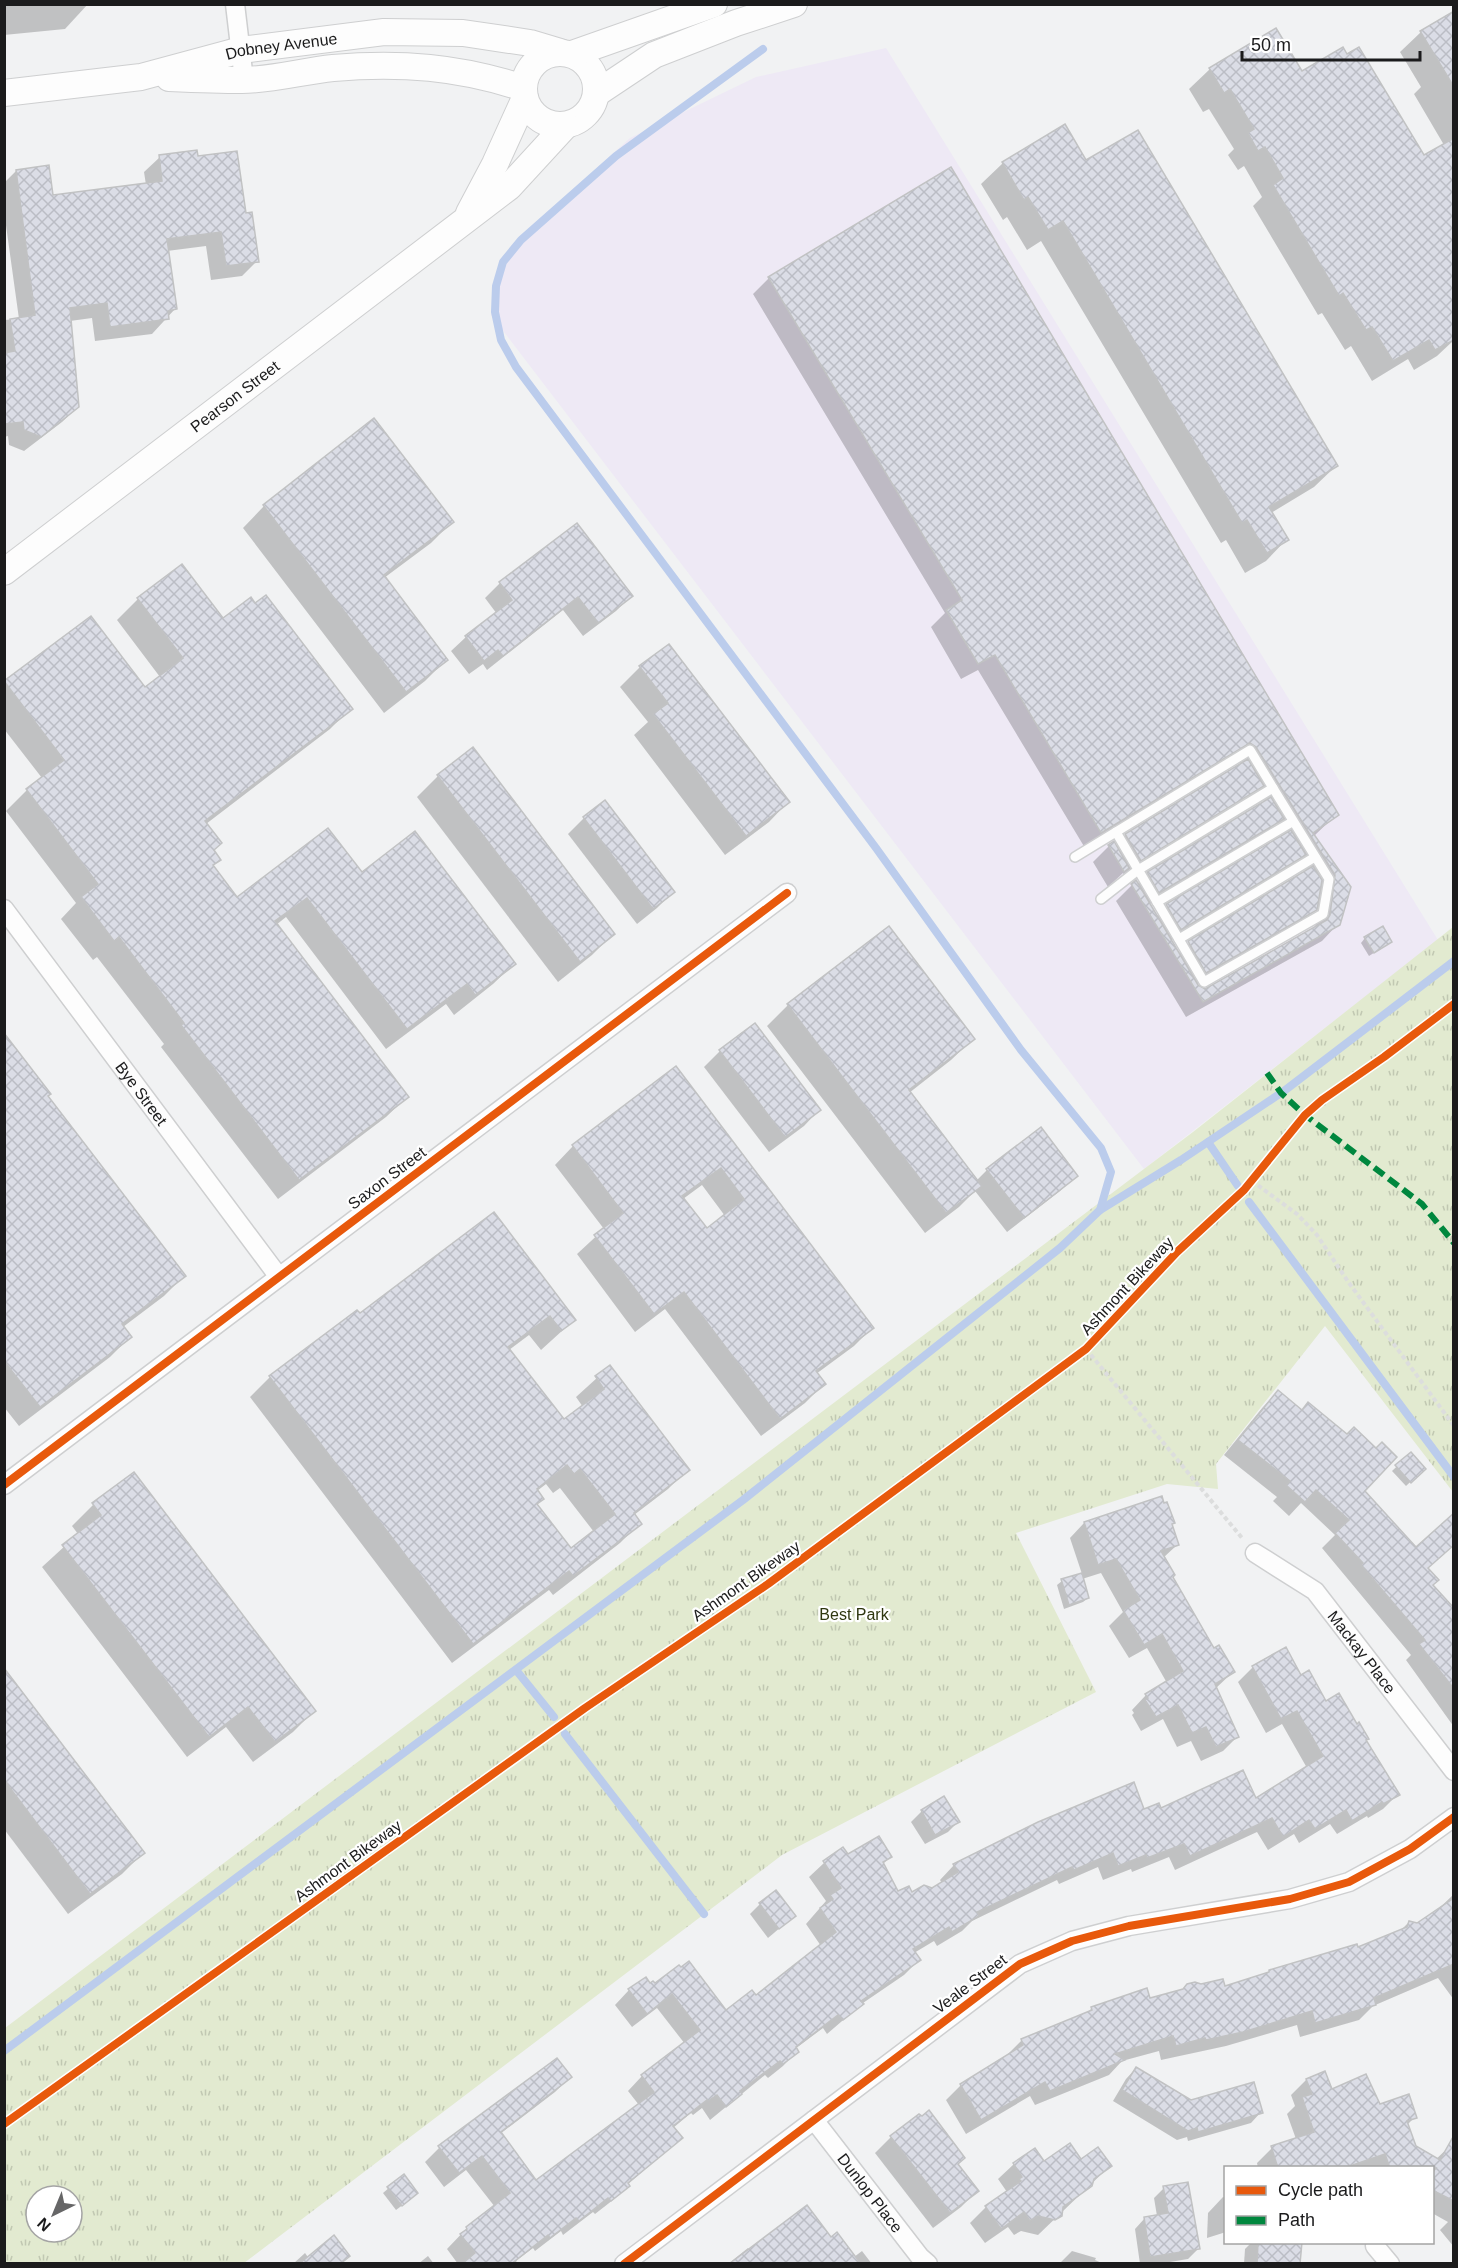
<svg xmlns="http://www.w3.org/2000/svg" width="1458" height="2268" viewBox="0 0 1458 2268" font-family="Helvetica,sans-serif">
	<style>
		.commercial { fill: #eee9f5 }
		.park { fill: url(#park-tufts); fill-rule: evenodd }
		.shadow { fill: #0003; fill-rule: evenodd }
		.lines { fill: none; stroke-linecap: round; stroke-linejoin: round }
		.stream { stroke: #bbccec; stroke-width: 8 }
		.building { fill: url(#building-cross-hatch); stroke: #c1c2c3; stroke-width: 1.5; fill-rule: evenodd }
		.lane-casing { stroke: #cecfd0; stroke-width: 12 }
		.street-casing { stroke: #cecfd0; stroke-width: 21 }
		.secondary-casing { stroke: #cecfd0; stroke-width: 28 }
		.path { stroke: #dcdddd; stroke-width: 4; stroke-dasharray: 4.5 3; stroke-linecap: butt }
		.lane { stroke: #fdfdfd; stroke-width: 9 }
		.street { stroke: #fdfdfd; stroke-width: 18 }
		.secondary { stroke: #fdfdfd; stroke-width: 26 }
		.quiet { stroke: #00873e; stroke-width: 6; stroke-dasharray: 12 6; stroke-linecap: butt }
		.cycleway-casing { stroke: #fff; stroke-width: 11 }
		.cycleway { stroke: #e8590c; stroke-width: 8 }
		.labels { text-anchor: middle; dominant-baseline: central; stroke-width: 4.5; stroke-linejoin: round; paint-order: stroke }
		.street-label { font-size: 16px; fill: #1b1b1c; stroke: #fff }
		.park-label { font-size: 16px; fill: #2f3710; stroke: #fff }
	</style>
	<defs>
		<pattern id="park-tufts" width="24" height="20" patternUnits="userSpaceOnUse" patternTransform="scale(1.5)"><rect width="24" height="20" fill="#e2ead0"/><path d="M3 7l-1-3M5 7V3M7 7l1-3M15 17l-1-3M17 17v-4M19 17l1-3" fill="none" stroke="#c1c8b2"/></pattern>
		<pattern id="building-cross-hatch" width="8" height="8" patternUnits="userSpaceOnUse" patternTransform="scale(1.5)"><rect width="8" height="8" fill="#dbdde6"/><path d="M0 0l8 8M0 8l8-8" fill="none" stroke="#bbbdc5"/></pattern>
	</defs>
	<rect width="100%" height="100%" fill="#f1f2f3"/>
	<path class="commercial" d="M886 48 1438 940 1144 1169 491 315 511 246 630 138 756 77Z"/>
	<path class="park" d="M1453 927V1492L1325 1326 1216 1464 1218 1489 1167 1484 1016 1533 1096 1692 782 1855 244 2263H5V2028L1193 1132ZM36 2196H72V2232H36Z"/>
	<g class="shadow">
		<path d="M4 4H88L65 29 4 35Z"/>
		<path d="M1454 26V340L1437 356 1414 370 1408 359 1372 381 1351 346 1345 350 1322 313 1318 315 1253 206 1262 197 1244 166 1238 170 1228 155 1234 149 1209 109 1203 112 1189 89 1210 69 1301 74 1424 157 1444 145 1414 94 1421 87 1400 52 1421 32Z"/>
		<path d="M160 157 197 158 244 214 257 261 242 276 211 280 206 246 167 251 175 309 152 334 95 341 92 318 70 321 78 407 62 422 24 451 9 445 8 436 4 437V320L19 319 4 211V183L16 171 52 197 146 185 144 172Z"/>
		<path d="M1003 163H1086L1336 466 1314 487 1271 513 1287 539 1266 561 1245 573 1226 540 1221 543 1041 241 1027 250 1007 217 1003 220 981 184Z"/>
		<path d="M769 278 1337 814 1314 836 1349 887 1338 924 1322 941 1186 1017 1116 901 1132 885 1137 884 1148 873 1265 803 1257 790 1246 801 1124 875 1123 873 1108 887 1093 862 1109 846 1115 847 1126 835 1242 765 1234 758 1085 848 978 670 961 679 931 627 945 613 753 294ZM1277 823 1285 836 1167 906 1156 917 1149 904 1266 834ZM1299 859 1307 872 1189 943 1178 954 1170 941 1288 870ZM1318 907 1315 928 1205 990 1196 984 1299 925Z"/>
		<path d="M374 420 452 522 431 543 384 578 446 660 425 681 384 713 243 528 264 506Z"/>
		<path d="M577 525 631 596 616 611 583 636 563 610 487 670 483 664 469 674 451 651 466 637 497 614 485 598 500 583Z"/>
		<path d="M181 566 223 620 351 708 330 729 206 824 212 851 219 859 212 866 237 899 361 874 514 964 493 984 454 1015 446 1004 386 1049 286 917 276 925 407 1097 386 1117 278 1199 161 1047 164 1044 97 957 93 960 61 919 76 903 6 811 27 790 42 778 4 729V683L90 618 144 689 160 677 117 620 138 599Z"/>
		<path d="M640 667 788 802 769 822 725 855 634 735 648 722 620 687Z"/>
		<path d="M438 776 613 934 592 955 558 982 417 797Z"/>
		<path d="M584 818 673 892 657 908 637 924 568 834Z"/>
		<path d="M1365 938 1391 942 1369 956 1361 943Z"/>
		<path d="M788 1005 973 1039 951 1060 909 1093 976 1181 987 1170 1076 1175 1060 1191 1007 1232 975 1191 959 1207 925 1233 767 1026Z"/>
		<path d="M4 1038 46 1096 184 1276 164 1296 123 1327 130 1337 110 1357 19 1426 4 1407Z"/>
		<path d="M720 1051 819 1110 804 1126 769 1152 704 1067Z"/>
		<path d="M675 1068 872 1328 854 1346 816 1374 824 1384 805 1403 761 1436 665 1309 635 1332 577 1254 604 1229 555 1165 573 1146ZM702 1185 725 1216 707 1230 683 1199Z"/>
		<path d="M494 1214 574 1320 541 1350 529 1335 509 1350 564 1421 583 1407 576 1397 609 1367 688 1469 668 1489 634 1515 640 1523 620 1543 553 1595 549 1590 452 1663 250 1397 270 1377 360 1315ZM546 1484 553 1493 560 1488 594 1532 570 1550 536 1505 542 1499 537 1491Z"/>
		<path d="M1278 1392 1427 1569 1432 1586 1454 1622V1727L1406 1660 1411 1655 1322 1548 1335 1535 1301 1503 1289 1516 1273 1501 1277 1497 1224 1455 1263 1407Z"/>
		<path d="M1410 1454 1424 1469 1406 1486 1392 1471Z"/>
		<path d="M1161 1498 1177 1545 1163 1558 1171 1577 1213 1650 1233 1672 1215 1689 1238 1736 1223 1751 1201 1761 1191 1741 1177 1747 1163 1719 1141 1731 1132 1715 1134 1713 1132 1710 1146 1695 1167 1683 1147 1648 1129 1658 1109 1626 1123 1612 1101 1573 1082 1579 1088 1598 1083 1602 1064 1609 1057 1585 1062 1581 1082 1574 1070 1538 1084 1523Z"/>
		<path d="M93 1505 314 1711 293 1732 253 1762 226 1727 187 1757 42 1567 78 1534 72 1526Z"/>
		<path d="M1253 1667 1300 1677 1365 1741 1398 1794 1383 1809 1368 1818 1367 1816 1337 1834 1330 1824 1299 1843 1294 1834 1268 1850 1257 1832 1175 1870 1169 1857 1132 1872 1131 1869 1103 1880 1098 1867 1059 1884 1057 1880 972 1921 962 1931 937 1946 934 1941 914 1953 919 1960 904 1975 863 2003 827 2034 823 2028 795 2049 797 2051 783 2066 768 2078 765 2075 710 2120 702 2108 693 2115 691 2113 673 2128 681 2138 627 2185 613 2200 595 2214 593 2212 563 2235 561 2231 535 2251 533 2248 516 2261 518 2264H458L447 2249 467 2228 495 2207 466 2170 444 2187 425 2162 439 2148 570 2077 555 2092 500 2134 536 2182 639 2105 628 2091 642 2076 685 2044 657 2008 632 2027 615 2005 629 1990 650 1985 726 2012 756 1997 821 1946 806 1924 826 1901 809 1877 824 1863 843 1850 847 1856 890 1857 883 1864 897 1893 912 1894 932 1889 942 1883 940 1880 954 1865 1143 1810 1256 1800 1307 1768 1282 1724 1266 1733 1238 1682Z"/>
		<path d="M4 1671 143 1853 122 1874 68 1914 4 1829Z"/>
		<path d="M944 1798 958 1822 948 1832 925 1844 911 1822 922 1811Z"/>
		<path d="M1453 1895 1454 2000 1438 1978 1373 2006 1359 2020 1300 2037 1297 2025 1226 2046 1161 2060 1159 2051 1122 2061 1109 2075 1035 2105 1030 2096 966 2134 946 2100 961 2085 1007 2057V2055L1022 2040 1086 2014 1092 2008 1224 1988 1267 1974 1270 1971 1357 1949 1400 1931 1409 1922 1417 1925 1432 1915Z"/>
		<path d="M760 1904 794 1916 768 1938 750 1914Z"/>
		<path d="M1136 2068 1191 2101 1261 2112 1251 2123 1188 2141 1187 2137 1177 2140 1113 2101 1126 2079Z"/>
		<path d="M1306 2080 1331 2091 1415 2117 1407 2125 1415 2147 1431 2164 1454 2142V2247L1440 2230 1448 2222 1432 2213V2168H1258L1257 2163 1272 2148 1296 2139 1287 2114 1295 2106 1291 2095Z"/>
		<path d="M921 2118 977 2191 961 2207 933 2228 875 2153 891 2137Z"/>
		<path d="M1080 2161 1110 2166 1038 2235 1021 2231 1014 2235 1008 2227 985 2243 970 2223 986 2207 1007 2192 998 2179 1014 2164Z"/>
		<path d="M403 2176 412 2198 396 2210 383 2193Z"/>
		<path d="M1164 2188 1198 2249 1188 2259 1158 2264H1140L1135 2229 1145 2218 1157 2216 1154 2198Z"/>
		<path d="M1223 2197 1226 2198V2232L1207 2238 1208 2213Z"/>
		<path d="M831 2239 854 2257 862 2251 872 2264H728L748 2248 750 2250Z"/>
		<path d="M1252 2242H1300L1299 2264H1244L1245 2249Z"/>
		<path d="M1072 2251 1096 2258 1095 2260 1104 2264H1059Z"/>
		<path d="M305 2253 313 2264H293Z"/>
		<path d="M428 2256 434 2264H418Z"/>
	</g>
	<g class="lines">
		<g class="stream">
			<path d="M1208 1142 1238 1186"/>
			<path d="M1249 1202 1454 1477"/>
			<path d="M1100 1210 1181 1160 1284 1091 1454 961"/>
			<path d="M516 1670 554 1717"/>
			<path d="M565 1734 704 1914"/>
			<path d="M4 2051 743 1500 1060 1248 1100 1210 1111 1172 1101 1148 1021 1050 876 848 516 367 501 340 495 312 496 286 503 262 521 240 616 156 763 49"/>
		</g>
	</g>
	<g class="building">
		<path d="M1454 11V87L1420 31Z"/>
		<path d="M1276 28 1302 71 1343 47 1347 54 1359 47 1424 155 1454 138V340L1435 350 1429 340 1393 361 1372 327 1366 330 1343 293 1339 296 1273 185 1283 178 1265 147 1258 151 1248 133 1254 129 1230 89 1224 93 1209 68Z"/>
		<path d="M1065 124 1086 160 1138 130 1338 466 1269 507 1289 540 1267 553 1247 520 1242 523 1063 221 1048 230 1028 197 1024 200 1002 162Z"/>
		<path d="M197 150 198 156 237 151 246 213 252 212 259 262 226 266 221 232 167 239 177 309 168 311 169 319 110 327 107 303 70 308 79 407 41 437 24 430 23 422 4 424V353L15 351 10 319 35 315 16 170 49 165 53 195 162 181 159 155Z"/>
		<path d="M951 167 1339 815 1313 833 1351 887 1340 925 1203 1002 1131 884 1136 880 1198 985 1205 989 1327 920 1330 915 1335 875 1256 747 1250 743 1101 833 995 655 978 664 946 610 962 600 768 277Z"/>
		<path d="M374 418 454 522 384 575 448 660 406 692 263 505Z"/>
		<path d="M577 523 633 596 598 623 578 597 503 656 498 650 484 661 465 636 512 600 499 582Z"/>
		<path d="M182 564 223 618 251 597 255 603 266 595 353 709 205 821 222 843 214 850 221 860 213 865 237 897 328 828 362 872 415 831 516 964 475 995 467 984 407 1029 307 898 275 921 409 1097 299 1180 181 1025 184 1023 119 937 114 941 81 897 98 884 26 789 64 760 4 681 91 616 145 687 183 658 137 598Z"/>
		<path d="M669 644 790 802 746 836 653 714 668 703 639 666Z"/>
		<path d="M473 747 615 934 580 962 437 775Z"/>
		<path d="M1248 759 1264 786 1141 861 1125 834Z"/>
		<path d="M1271 797 1284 819 1159 893 1147 872Z"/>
		<path d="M605 800 675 892 653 909 583 817Z"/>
		<path d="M1291 830 1306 855 1181 930 1166 904Z"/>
		<path d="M1114 841 1129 868 1124 872 1108 845Z"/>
		<path d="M1313 866 1322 880 1317 910 1206 973 1188 941Z"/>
		<path d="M889 926 975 1039 909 1090 982 1186 946 1213 787 1004Z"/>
		<path d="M1383 926 1392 942 1374 953 1364 937Z"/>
		<path d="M755 1023 821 1110 785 1137 719 1050Z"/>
		<path d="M4 1033 51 1094 48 1096 186 1276 122 1324 132 1337 40 1407 4 1361Z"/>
		<path d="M676 1066 874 1328 816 1371 826 1384 780 1419 684 1292 654 1314 594 1235 623 1213 572 1145ZM721 1168 744 1199 707 1228 682 1196Z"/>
		<path d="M1041 1127 1078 1176 1024 1218 986 1169Z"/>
		<path d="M494 1212 576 1320 561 1331 550 1316 508 1347 564 1419 604 1389 595 1376 610 1365 690 1470 634 1513 642 1524 573 1576 569 1571 473 1644 269 1376 357 1310 360 1313ZM567 1465 574 1474 580 1469 615 1514 571 1548 537 1504 544 1499 537 1489Z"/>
		<path d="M1278 1390 1302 1410 1308 1402 1347 1434 1354 1427 1376 1448 1382 1442 1397 1457 1365 1491 1416 1547 1454 1513V1545L1428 1568 1439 1580 1433 1585 1454 1608V1689L1419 1644 1425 1640 1361 1565 1363 1563 1335 1533 1349 1520 1316 1490 1305 1502 1286 1485 1290 1481 1238 1440Z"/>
		<path d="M1411 1452 1426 1469 1411 1483 1395 1465Z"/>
		<path d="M134 1472 316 1711 275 1742 248 1707 209 1737 62 1545 101 1515 92 1503Z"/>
		<path d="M1162 1496 1164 1503 1167 1502 1175 1523 1172 1524 1179 1545 1161 1551 1175 1575 1173 1577 1214 1648 1219 1645 1235 1672 1215 1684 1239 1737 1216 1747 1206 1727 1192 1733 1178 1705 1156 1717 1145 1700 1148 1698 1145 1694 1183 1671 1162 1634 1144 1645 1123 1610 1140 1600 1116 1559 1098 1565 1084 1522Z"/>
		<path d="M1082 1573 1089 1598 1069 1605 1061 1579Z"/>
		<path d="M1286 1647 1301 1675 1309 1670 1326 1701 1339 1693 1357 1724 1359 1722 1369 1739 1366 1740 1400 1795 1383 1804 1382 1802 1352 1821 1346 1810 1315 1829 1309 1820 1283 1837 1272 1818 1190 1856 1184 1844 1147 1858 1146 1855 1118 1866 1113 1853 1074 1870 1072 1867 977 1912 979 1916 952 1932 949 1927 913 1949 921 1960 861 2001 864 2004 843 2020 838 2015 796 2047 799 2052 783 2064 780 2061 740 2091 742 2094 726 2107 717 2095 708 2101 707 2100 673 2126 683 2138 628 2183 630 2186 611 2201 608 2198 579 2221 576 2218 550 2238 548 2235 511 2264H462L475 2253 460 2234 467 2229 466 2227 510 2193 482 2156 459 2173 438 2146 557 2058 572 2077 501 2132 536 2180 654 2092 641 2075 700 2030 672 1994 647 2014 628 1989 646 1977 650 1983 653 1981 655 1983 679 1965 681 1967 689 1961 726 2010 752 1990 756 1995 836 1932 820 1908 833 1899 830 1895 841 1888 823 1861 843 1847 848 1854 879 1836 892 1857 883 1862 898 1891 909 1886 912 1892 924 1885 932 1888 958 1872 953 1864 1038 1822 1134 1782 1144 1809 1159 1803 1161 1808 1243 1770 1256 1798 1323 1756 1297 1711 1281 1719 1252 1666Z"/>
		<path d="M4 1668 145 1853 90 1894 4 1780Z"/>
		<path d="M944 1796 960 1822 935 1835 921 1810Z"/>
		<path d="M776 1890 796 1916 779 1929 759 1903Z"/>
		<path d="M1454 1898V1964L1374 1998 1376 2005 1315 2023 1312 2011 1243 2032 1206 2040 1205 2038 1176 2046 1173 2036 1115 2054 1125 2060 1050 2091 1045 2082 981 2120 960 2084 1023 2045 1021 2039 1092 2010 1091 2007 1147 1988 1150 1998 1183 1989 1187 1984 1195 1982 1201 1984 1223 1979 1225 1986 1269 1972V1970L1357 1944 1358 1947 1407 1927 1409 1921 1417 1923Z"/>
		<path d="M1136 2067 1191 2100 1254 2082 1263 2113 1198 2132 1197 2128 1188 2131 1122 2090Z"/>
		<path d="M1325 2071 1332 2089 1366 2074 1380 2104 1409 2094 1417 2118 1407 2121 1416 2146 1440 2160 1454 2135V2201L1432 2190V2173L1436 2168H1390L1385 2154 1344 2168H1278L1271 2146 1314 2132 1302 2097 1312 2094 1306 2079Z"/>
		<path d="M929 2110 965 2158 958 2164 979 2191 950 2213 890 2136 919 2114 922 2116Z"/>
		<path d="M1070 2143 1081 2159 1098 2147 1112 2166 1094 2179 1092 2186 1063 2207 1062 2216 1055 2220 1038 2216 1030 2221 1024 2212 1001 2229 985 2206 1021 2181 1019 2179 1022 2177 1013 2163 1035 2148 1044 2161Z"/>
		<path d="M404 2174 418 2193 402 2206 387 2187Z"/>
		<path d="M1188 2182 1200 2249 1150 2257 1144 2217 1168 2213 1163 2186Z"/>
		<path d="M807 2205 831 2237 837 2232 861 2264H729Z"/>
		<path d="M334 2235 350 2256 340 2264H299Z"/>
		<path d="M1258 2242H1302L1300 2264H1257Z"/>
	</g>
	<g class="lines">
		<defs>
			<g id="lane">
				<path d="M1116 832 1204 982 1323 914 1329 879 1273 788"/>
				<path d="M1075 857 1250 750 1273 788 1138 870 1101 899"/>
				<path d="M1157 902 1292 822"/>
				<path d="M1179 939 1315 857"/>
			</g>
			<g id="street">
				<path d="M235 4 244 80"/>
				<path id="s1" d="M4 909 279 1277"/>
				<path d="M4 1485 787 893"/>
				<path id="s2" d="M1255 1553 1315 1591 1454 1771"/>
				<path id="s3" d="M814 2120 920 2257 928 2264"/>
				<path d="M1375 2246 1390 2264"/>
				<path d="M624 2264 1020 1964 1072 1941 1129 1926 1290 1899 1349 1882 1410 1849 1454 1817"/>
			</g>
			<g id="secondary">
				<circle cx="560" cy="89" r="36"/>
				<path d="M572 54 714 4"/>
				<path d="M169 78C193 79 218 80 242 80 272 80 303 71 333 68 400 62 460 67 523 88"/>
				<path id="s4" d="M4 93 141 77 241 50 384 32 463 33 530 43 560 52"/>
				<path d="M597 93 654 55 736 23 794 4"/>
				<path d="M469 213 495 164 525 98"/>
				<path id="s5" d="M4 572 509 187 566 125"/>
			</g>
		</defs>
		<use href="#lane" class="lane-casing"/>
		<use href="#street" class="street-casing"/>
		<use href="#secondary" class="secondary-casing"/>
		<g class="path">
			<path d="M1252 1181 1297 1214 1317 1235 1349 1283 1454 1426"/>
			<path d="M1086 1349 1242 1538"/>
		</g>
		<use href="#lane" class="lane"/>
		<use href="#street" class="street"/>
		<use href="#secondary" class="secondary"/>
		<path class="quiet" d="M1267 1073 1281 1093 1305 1115 1422 1204 1454 1243"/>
		<defs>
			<g id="cycleway">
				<path d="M4 1485 787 893"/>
				<path d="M4 2124 585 1708 768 1584 1086 1349 1177 1252 1244 1190 1305 1115 1322 1100 1384 1057 1454 1004"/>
				<path d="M624 2264 1020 1964 1072 1941 1129 1926 1290 1899 1349 1882 1410 1849 1454 1817"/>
			</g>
		</defs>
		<use href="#cycleway" class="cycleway-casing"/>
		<use href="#cycleway" class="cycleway"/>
	</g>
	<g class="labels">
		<g class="street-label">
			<text stroke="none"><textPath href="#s4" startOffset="282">Dobney Avenue</textPath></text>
			<text stroke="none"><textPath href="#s5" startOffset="290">Pearson Street</textPath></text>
			<text stroke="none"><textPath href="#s1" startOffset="230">Bye Street</textPath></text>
			<text transform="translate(387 1178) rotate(-37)">Saxon Street</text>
			<text transform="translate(1127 1286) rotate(-47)">Ashmont Bikeway</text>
			<text transform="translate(746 1581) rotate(-35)">Ashmont Bikeway</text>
			<text stroke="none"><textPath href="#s2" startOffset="148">Mackay Place</textPath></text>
			<text transform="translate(348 1861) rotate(-36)">Ashmont Bikeway</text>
			<text transform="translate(970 1984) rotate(-37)">Veale Street</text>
			<text stroke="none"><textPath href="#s3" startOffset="92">Dunlop Place</textPath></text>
		</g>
		<g class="park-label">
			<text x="854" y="1614">Best Park</text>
		</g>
	</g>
	<rect width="1458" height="2268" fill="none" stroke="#1b1b1c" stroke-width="12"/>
	<rect x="1224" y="2166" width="210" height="78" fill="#ffffff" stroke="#a4a4a4" stroke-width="1.5"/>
	<rect x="1236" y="2186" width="30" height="9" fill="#e8590c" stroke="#a4a4a4" stroke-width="1.5"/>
	<text x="1278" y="2196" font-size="18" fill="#1b1b1c">Cycle path</text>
	<rect x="1236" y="2216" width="30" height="9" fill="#00873e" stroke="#a4a4a4" stroke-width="1.5"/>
	<text x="1278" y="2226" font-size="18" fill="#1b1b1c">Path</text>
	<g transform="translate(54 2214) rotate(223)"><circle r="28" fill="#ffffff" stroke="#a4a4a4" stroke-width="1.5"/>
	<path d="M0-4.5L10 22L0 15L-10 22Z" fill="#666667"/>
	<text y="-9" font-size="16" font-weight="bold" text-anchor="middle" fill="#1b1b1c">N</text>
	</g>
	<path d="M1242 51v9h178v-9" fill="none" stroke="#1b1b1c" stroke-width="3"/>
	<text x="1251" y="51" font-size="18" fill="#1b1b1c" stroke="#ffffff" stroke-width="4.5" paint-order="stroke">50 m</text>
</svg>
